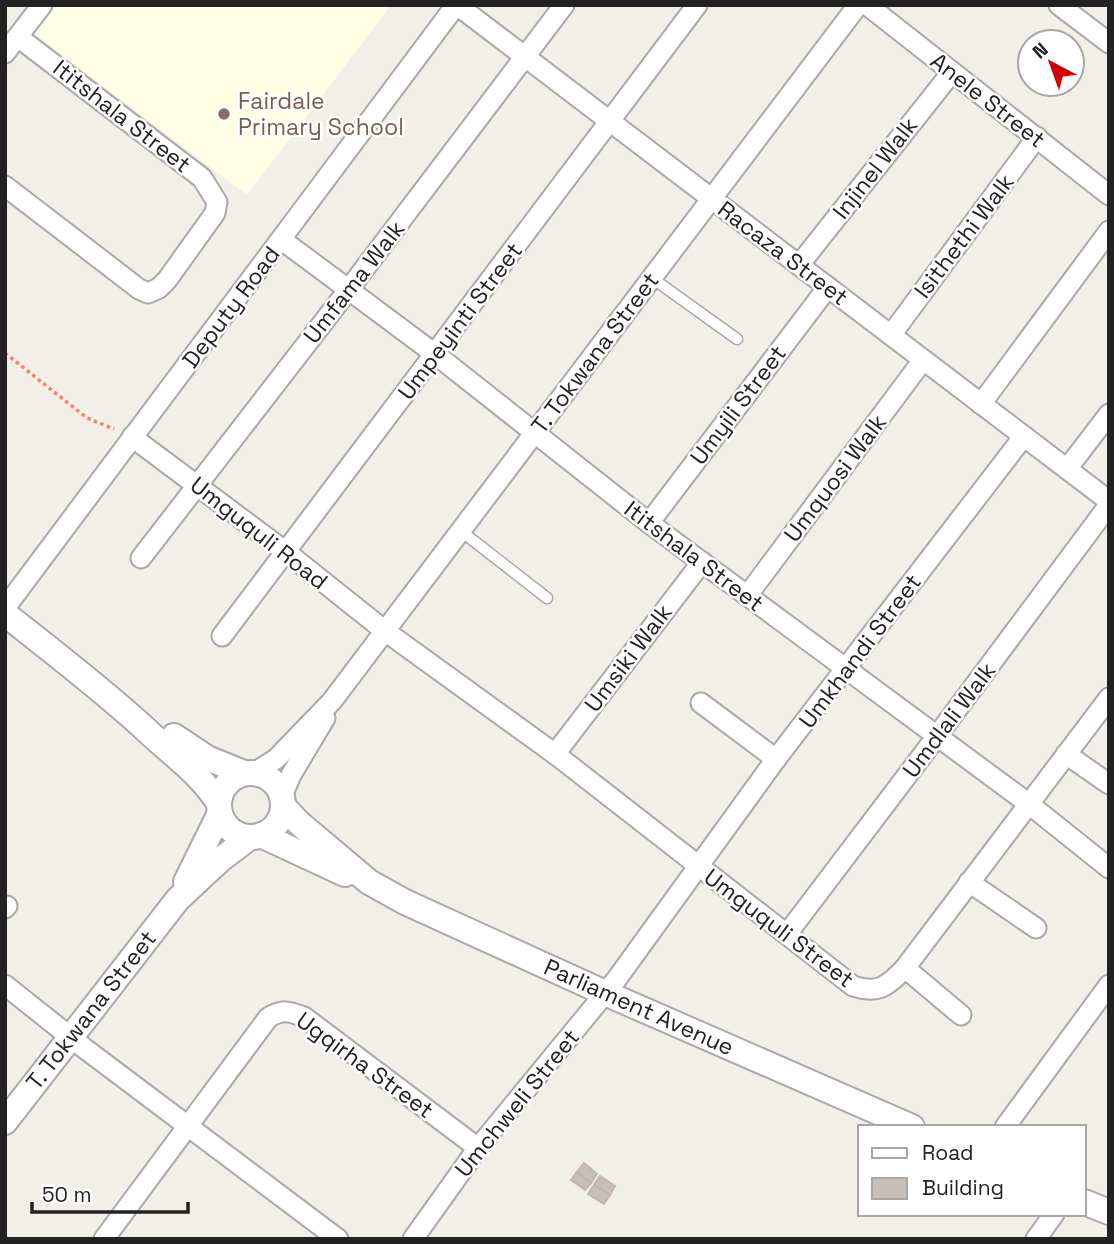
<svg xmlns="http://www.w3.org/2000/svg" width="1114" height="1244" viewBox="0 0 1114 1244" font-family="'Space Grotesk',sans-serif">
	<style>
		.education { fill: #ffffe5 }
		.building { fill: #c7bfb8; stroke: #c4b6ab; stroke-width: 2 }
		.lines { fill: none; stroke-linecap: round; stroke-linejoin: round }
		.service-casing { stroke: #a9a9a9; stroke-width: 13 }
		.minor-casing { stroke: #a9a9a9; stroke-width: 23 }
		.tertiary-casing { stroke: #a9a9a9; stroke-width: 28 }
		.path { stroke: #fa8072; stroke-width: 3.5; stroke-dasharray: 3.5 3.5; stroke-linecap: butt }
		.service { stroke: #fff; stroke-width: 10 }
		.minor { stroke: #fff; stroke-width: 19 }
		.tertiary { stroke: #fff; stroke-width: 24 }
		.education-dot { fill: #8d6e63; stroke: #fff; stroke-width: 2.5 }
		.labels { text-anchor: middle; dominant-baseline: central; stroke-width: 5; stroke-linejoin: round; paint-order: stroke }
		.street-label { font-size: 23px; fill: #222; stroke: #fff }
		.education-label { font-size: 23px; fill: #785e54; stroke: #fff; text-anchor: start }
	</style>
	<rect width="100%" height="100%" fill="#f2efe9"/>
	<path class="education" d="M56 5H391L247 195 34 34Z"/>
	<g class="building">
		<path d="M584 1163 597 1174 591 1183 577 1172Z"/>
		<path d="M577 1172 591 1183 585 1190 571 1180Z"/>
		<path d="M600 1176 615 1186 610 1195 594 1185Z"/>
		<path d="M594 1185 610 1195 604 1204 588 1194Z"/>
	</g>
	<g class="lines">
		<defs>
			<g id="service">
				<path d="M652 278 737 339"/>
				<path d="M461 531 547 598"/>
			</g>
			<g id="minor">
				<path d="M457 5 1109 501"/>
				<path d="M867 5 1109 195"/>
				<path d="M1059 5 1109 43"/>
				<path d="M5 53 42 5"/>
				<path d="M5 186 139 289 148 293 159 288 167 280 215 213 217 202 202 178 18 37"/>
				<path d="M282 240 435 354 649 523 1029 804 1109 868"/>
				<path d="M799 265 952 72"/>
				<path d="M891 335 1037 137"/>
				<path d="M981 404 1109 231"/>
				<path d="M132 437 286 552 385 631 555 754 853 986C878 994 887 987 905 968L1109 698"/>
				<path d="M1067 469 1109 414"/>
				<path d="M649 523 828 287"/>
				<path d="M141 558 349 289 564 5"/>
				<path d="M747 596 923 360"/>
				<path d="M5 608 456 5"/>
				<path d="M222 636 697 5"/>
				<path d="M701 703 776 759"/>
				<path d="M555 754 702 562"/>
				<path d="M1066 754 1109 784"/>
				<path d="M254 773 276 759 332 701 858 5"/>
				<path d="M282 796 291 775 325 718"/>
				<path d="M969 882 1036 928"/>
				<path d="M5 908 7 906"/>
				<path d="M787 934 937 736 1109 505"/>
				<path d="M905 968 961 1015"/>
				<path d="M5 985 84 1048 338 1239"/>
				<path d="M1005 1127 1109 985"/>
				<path d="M104 1239 268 1018C282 1009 289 1011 304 1017L478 1148"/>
				<path d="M413 1239 478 1148 616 980 776 759 1024 436"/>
				<path d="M1036 1239 1054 1214"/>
			</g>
			<g id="tertiary">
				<path d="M5 614C52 651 99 687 143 727 171 754 197 770 219 803"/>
				<path d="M174 736 207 758 244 773"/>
				<circle cx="251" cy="805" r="32"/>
				<path d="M283 806 299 823 369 882 405 902 605 993 912 1127"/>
				<path d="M261 835 345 874"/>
				<path d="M186 882 220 813"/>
				<path d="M5 1122 178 899 220 860 250 837"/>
				<path d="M1084 1202 1109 1212"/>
			</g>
		</defs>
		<use href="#service" class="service-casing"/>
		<use href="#minor" class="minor-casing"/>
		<use href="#tertiary" class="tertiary-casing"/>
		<path class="path" d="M5 353 87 418 114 429"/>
		<use href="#service" class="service"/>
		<use href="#minor" class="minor"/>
		<use href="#tertiary" class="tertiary"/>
	</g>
	<circle class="education-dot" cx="224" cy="114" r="7"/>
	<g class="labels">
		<g class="street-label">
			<text transform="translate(988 100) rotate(38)">Anele Street</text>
			<text transform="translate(122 116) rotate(38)">Ititshala Street</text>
			<text transform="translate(875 168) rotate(-52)">Injinel Walk</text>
			<text transform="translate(964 236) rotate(-53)">Isithethi Walk</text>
			<text transform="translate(783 253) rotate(37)">Racaza Street</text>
			<text transform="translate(354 282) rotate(-52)">Umfama Walk</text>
			<text transform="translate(231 307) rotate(-53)">Deputy Road</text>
			<text transform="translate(460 321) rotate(-53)">Umpeyinti Street</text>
			<text transform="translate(595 353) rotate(-53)">T. Tokwana Street</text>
			<text transform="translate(738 405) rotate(-53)">Umyili Street</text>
			<text transform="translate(835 478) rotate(-53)">Umquosi Walk</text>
			<text transform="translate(259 533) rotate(38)">Umguquli Road</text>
			<text transform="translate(694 556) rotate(37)">Ititshala Street</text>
			<text transform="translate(860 651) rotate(-53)">Umkhandi Street</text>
			<text transform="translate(628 658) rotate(-53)">Umsiki Walk</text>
			<text transform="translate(949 720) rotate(-53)">Umdlali Walk</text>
			<text transform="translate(779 928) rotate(37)">Umguquli Street</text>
			<text transform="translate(639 1007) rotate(24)">Parliament Avenue</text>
			<text transform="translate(91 1010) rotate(-52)">T. Tokwana Street</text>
			<text transform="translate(365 1065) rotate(36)">Ugqirha Street</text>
			<text transform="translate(517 1103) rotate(-51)">Umchweli Street</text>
		</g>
		<g class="education-label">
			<text x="238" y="101">Fairdale<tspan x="238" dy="26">Primary School</tspan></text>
		</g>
	</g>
	<rect width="1114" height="1244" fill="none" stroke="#222222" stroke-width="14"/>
	<rect x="858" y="1125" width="228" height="91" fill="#ffffff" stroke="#a7a7a7" stroke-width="2"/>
	<rect x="872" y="1148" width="35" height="10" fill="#ffffff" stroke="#a7a7a7" stroke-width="2"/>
	<text x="922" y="1160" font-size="21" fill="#222222">Road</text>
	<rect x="872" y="1178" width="35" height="21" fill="#c7bfb8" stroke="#a7a7a7" stroke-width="2"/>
	<text x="922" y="1195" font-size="21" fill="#222222">Building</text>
	<g transform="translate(1051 63) rotate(319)"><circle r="33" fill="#ffffff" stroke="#a7a7a7" stroke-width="2"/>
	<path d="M0-5L12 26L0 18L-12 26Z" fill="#d40000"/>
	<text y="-10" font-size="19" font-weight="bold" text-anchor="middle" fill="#222222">N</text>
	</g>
	<path d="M32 1202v10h156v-10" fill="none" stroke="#222222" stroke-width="3.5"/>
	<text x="42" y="1202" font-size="21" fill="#222222" stroke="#ffffff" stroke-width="5" paint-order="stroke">50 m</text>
</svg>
